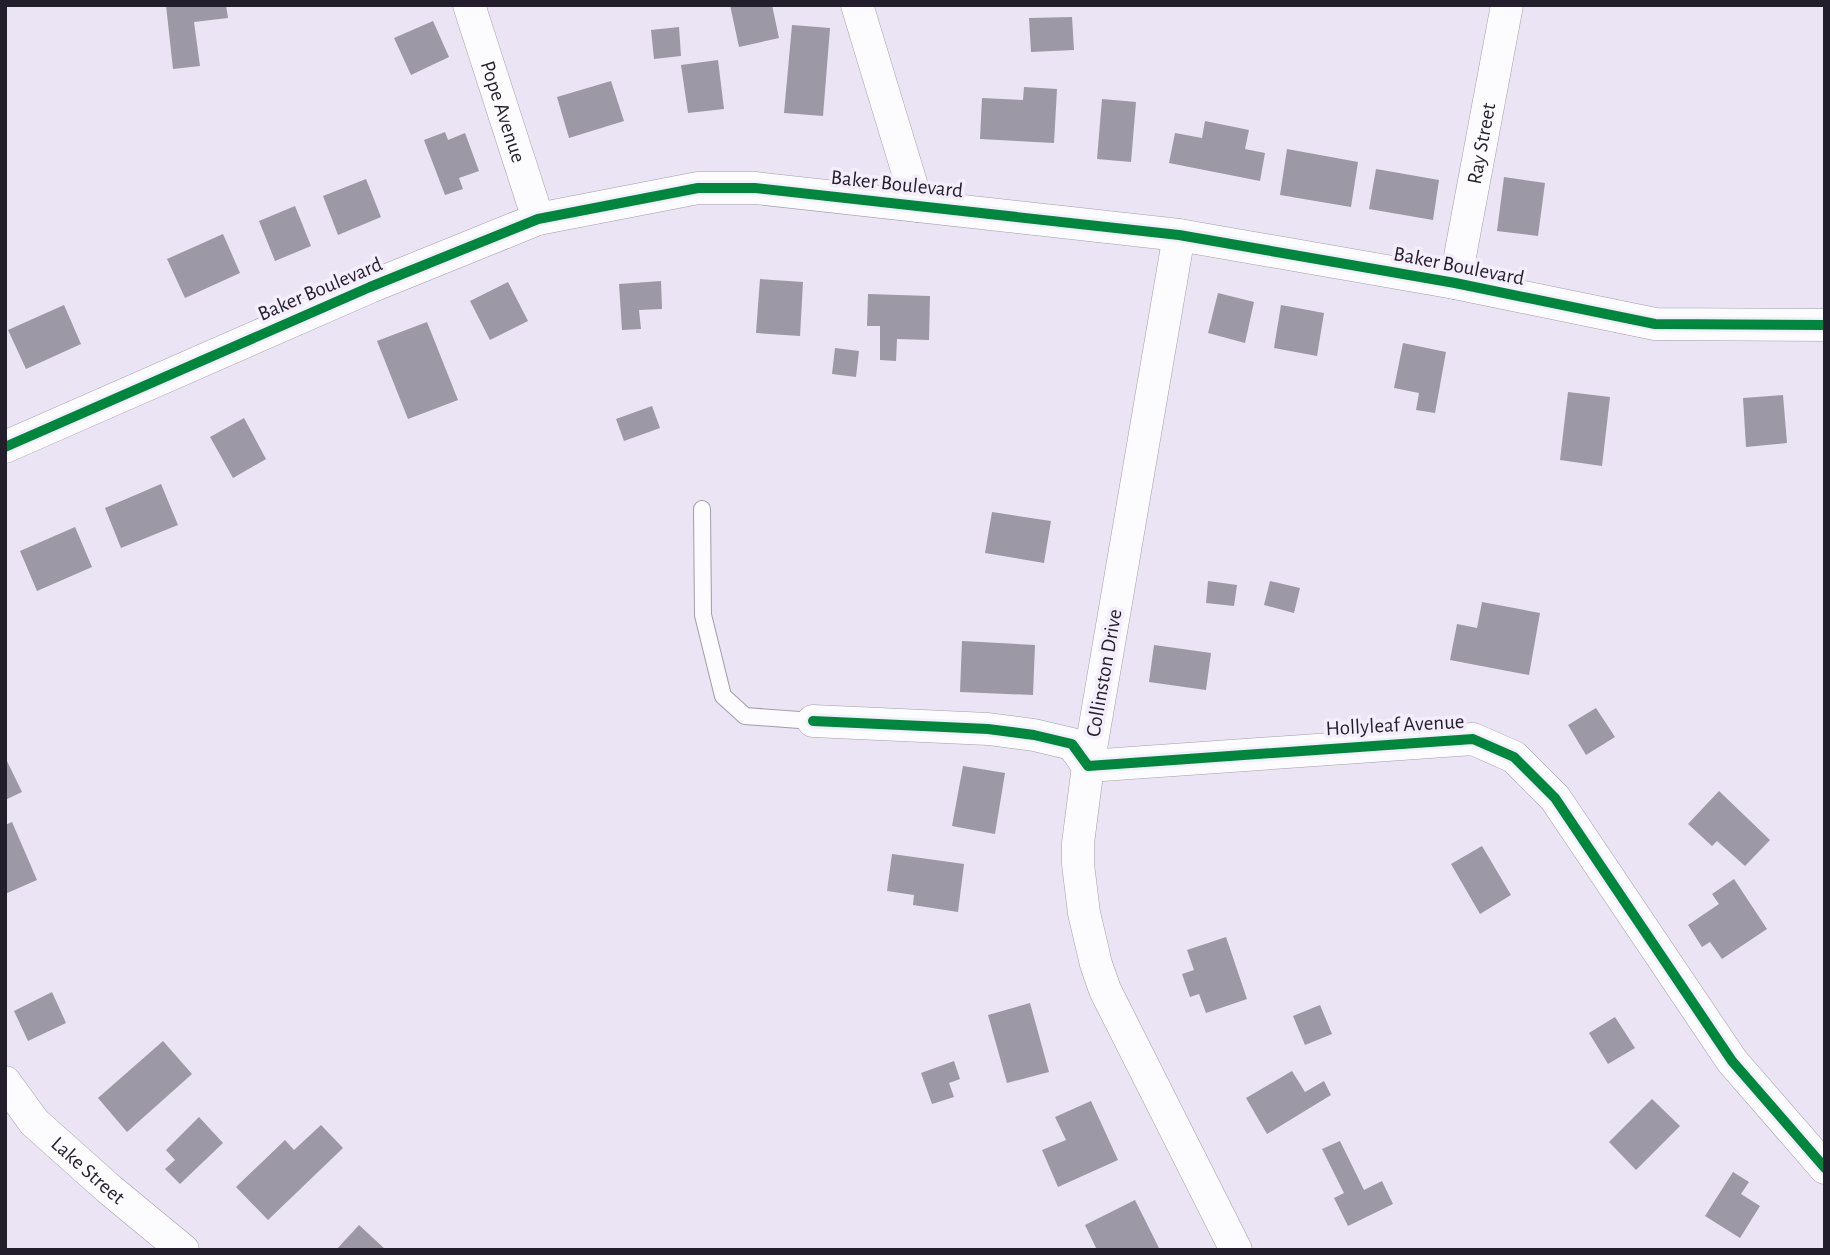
<svg xmlns="http://www.w3.org/2000/svg" width="1830" height="1255" viewBox="0 0 1830 1255" font-family="'Alegreya Sans',sans-serif">
	<style>
		.building { fill: #9c98a5 }
		.lines { fill: none; stroke-linecap: round; stroke-linejoin: round }
		.service-casing { stroke: #a29daa; stroke-width: 18 }
		.minor-casing { stroke: #a29daa; stroke-width: 33 }
		.service { stroke: #fcfbfd; stroke-width: 16 }
		.minor { stroke: #fcfbfd; stroke-width: 32 }
		.cycleway-casing { stroke: #f4eefc; stroke-width: 15 }
		.cycleway { stroke: #00873e; stroke-width: 10 }
		.labels { text-anchor: middle; dominant-baseline: central; stroke-width: 7; stroke-linejoin: round; paint-order: stroke }
		.street-label { font-size: 21px; fill: #231e2b; stroke: #f4eefc }
	</style>
	<rect width="100%" height="100%" fill="#eae4f4"/>
	<g class="building">
		<path d="M166 5H226L228 18 194 22 200 66 173 69Z"/>
		<path d="M730 5H772L779 38 739 47Z"/>
		<path d="M1072 17 1074 50 1031 52 1029 18Z"/>
		<path d="M433 21 449 57 411 75 394 38Z"/>
		<path d="M792 25 830 28 823 116 784 113Z"/>
		<path d="M679 27 681 56 654 59 651 30Z"/>
		<path d="M718 60 724 109 688 113 681 65Z"/>
		<path d="M611 81 624 121 569 138 557 97Z"/>
		<path d="M1024 87 1057 89 1054 143 980 139 982 98 1023 100Z"/>
		<path d="M1102 99 1136 102 1131 162 1097 159Z"/>
		<path d="M1205 121 1249 130 1245 149 1265 153 1260 181 1169 163 1175 133 1202 138Z"/>
		<path d="M445 132 448 140 465 133 479 171 459 178 463 189 445 195 424 140Z"/>
		<path d="M1287 149 1358 162 1351 207 1280 195Z"/>
		<path d="M1376 169 1439 180 1433 220 1369 209Z"/>
		<path d="M1504 177 1545 183 1538 236 1497 231Z"/>
		<path d="M366 179 381 217 338 235 323 196Z"/>
		<path d="M295 206 311 246 275 261 259 221Z"/>
		<path d="M223 234 240 273 185 298 167 259Z"/>
		<path d="M760 279 803 282 800 336 756 333Z"/>
		<path d="M661 281 662 309 639 310 641 329 622 330 619 284Z"/>
		<path d="M508 282 528 321 490 340 470 301Z"/>
		<path d="M1218 293 1254 302 1245 343 1208 333Z"/>
		<path d="M868 294 930 296 929 340 897 339 896 361 880 360V326H867Z"/>
		<path d="M64 305 81 344 26 369 8 330Z"/>
		<path d="M1281 305 1324 313 1317 356 1274 348Z"/>
		<path d="M427 322 458 400 408 419 377 341Z"/>
		<path d="M1403 343 1446 352 1435 413 1416 410 1419 393 1394 388Z"/>
		<path d="M835 348 859 351 856 377 832 374Z"/>
		<path d="M1568 392 1610 397 1602 466 1560 460Z"/>
		<path d="M1783 395 1787 443 1746 447 1743 398Z"/>
		<path d="M652 406 660 428 624 441 616 419Z"/>
		<path d="M244 418 266 459 233 478 210 437Z"/>
		<path d="M161 484 178 525 121 548 105 508Z"/>
		<path d="M992 512 1051 521 1044 563 985 553Z"/>
		<path d="M75 527 92 567 37 591 20 551Z"/>
		<path d="M1208 581 1237 585 1234 606 1206 603Z"/>
		<path d="M1270 581 1300 588 1294 613 1264 605Z"/>
		<path d="M1482 602 1540 613 1529 675 1450 660 1457 624 1477 628Z"/>
		<path d="M962 641 1035 645 1033 695 960 692Z"/>
		<path d="M1154 645 1211 653 1206 690 1149 682Z"/>
		<path d="M1596 708 1615 737 1586 755 1568 725Z"/>
		<path d="M5 757 22 792 5 800Z"/>
		<path d="M963 766 1005 773 995 834 952 826Z"/>
		<path d="M1719 791 1770 840 1745 866 1717 841 1712 846 1688 824Z"/>
		<path d="M12 822 37 880 5 894V825Z"/>
		<path d="M1482 846 1511 895 1480 914 1451 864Z"/>
		<path d="M892 854 964 864 958 912 913 905 914 895 887 891Z"/>
		<path d="M1734 879 1767 929 1722 959 1710 942 1702 947 1688 925 1719 904 1712 894Z"/>
		<path d="M1226 937 1247 999 1206 1013 1199 994 1190 997 1182 974 1194 970 1187 950Z"/>
		<path d="M52 992 66 1023 28 1041 14 1011Z"/>
		<path d="M1030 1003 1049 1072 1007 1083 988 1015Z"/>
		<path d="M1320 1005 1332 1034 1305 1045 1293 1016Z"/>
		<path d="M1615 1017 1635 1048 1608 1064 1589 1033Z"/>
		<path d="M163 1041 192 1074 127 1132 98 1098Z"/>
		<path d="M954 1061 960 1079 949 1083 954 1097 932 1104 921 1073Z"/>
		<path d="M1292 1071 1305 1092 1324 1081 1331 1095 1267 1134 1246 1098Z"/>
		<path d="M1652 1099 1680 1126 1636 1170 1609 1142Z"/>
		<path d="M1091 1101 1118 1160 1058 1187 1042 1150 1066 1140 1055 1117Z"/>
		<path d="M199 1117 223 1143 180 1184 165 1169 175 1160 166 1150Z"/>
		<path d="M321 1125 343 1148 268 1220 236 1187 285 1140 294 1150Z"/>
		<path d="M1340 1141 1364 1190 1382 1181 1393 1204 1348 1226 1334 1198 1344 1193 1322 1149Z"/>
		<path d="M1733 1172 1749 1182 1741 1194 1760 1206 1740 1238 1705 1216Z"/>
		<path d="M1135 1200 1160 1250H1097L1085 1225Z"/>
		<path d="M359 1225 386 1250H336Z"/>
	</g>
	<g class="lines">
		<defs>
			<path id="service" d="M702 509 703 615 723 696 745 716 813 721"/>
			<g id="minor">
				<path id="s1" d="M469 5 538 219"/>
				<path d="M857 5 918 206"/>
				<path d="M1179 235 1088 766 1078 843V864L1084 913 1096 964 1105 990 1236 1250"/>
				<path id="s2" d="M1455 283 1507 5"/>
				<path d="M5 447 370 287 538 219 698 188H755L1179 235 1455 283 1655 324 1825 325"/>
				<path d="M813 721 988 729 1034 735 1072 744 1088 766 1473 739 1514 757 1555 798 1732 1061 1825 1168"/>
				<path id="s3" d="M5 1082 34 1122 109 1189 183 1250"/>
			</g>
		</defs>
		<use href="#service" class="service-casing"/>
		<use href="#minor" class="minor-casing"/>
		<use href="#service" class="service"/>
		<use href="#minor" class="minor"/>
		<defs>
			<g id="cycleway">
				<path d="M5 447 370 287 538 219 698 188H755L1179 235 1455 283 1655 324 1825 325"/>
				<path d="M813 721 988 729 1034 735 1072 744 1088 766 1473 739 1514 757 1555 798 1732 1061 1825 1168"/>
			</g>
		</defs>
		<use href="#cycleway" class="cycleway-casing"/>
		<use href="#cycleway" class="cycleway"/>
	</g>
	<g class="labels">
		<g class="street-label">
			<text stroke="none"><textPath href="#s1" startOffset="112">Pope Avenue</textPath></text>
			<text stroke="none"><textPath href="#s2" startOffset="142">Ray Street</textPath></text>
			<text transform="translate(897 184) rotate(6)">Baker Boulevard</text>
			<text transform="translate(1459 266) rotate(11)">Baker Boulevard</text>
			<text transform="translate(320 289) rotate(-23)">Baker Boulevard</text>
			<text transform="translate(1104 673) rotate(-80)">Collinston Drive</text>
			<text transform="translate(1395 725) rotate(-3)">Hollyleaf Avenue</text>
			<text stroke="none"><textPath href="#s3" startOffset="122">Lake Street</textPath></text>
		</g>
	</g>
	<rect width="1830" height="1255" fill="none" stroke="#231e2b" stroke-width="14"/>
</svg>
